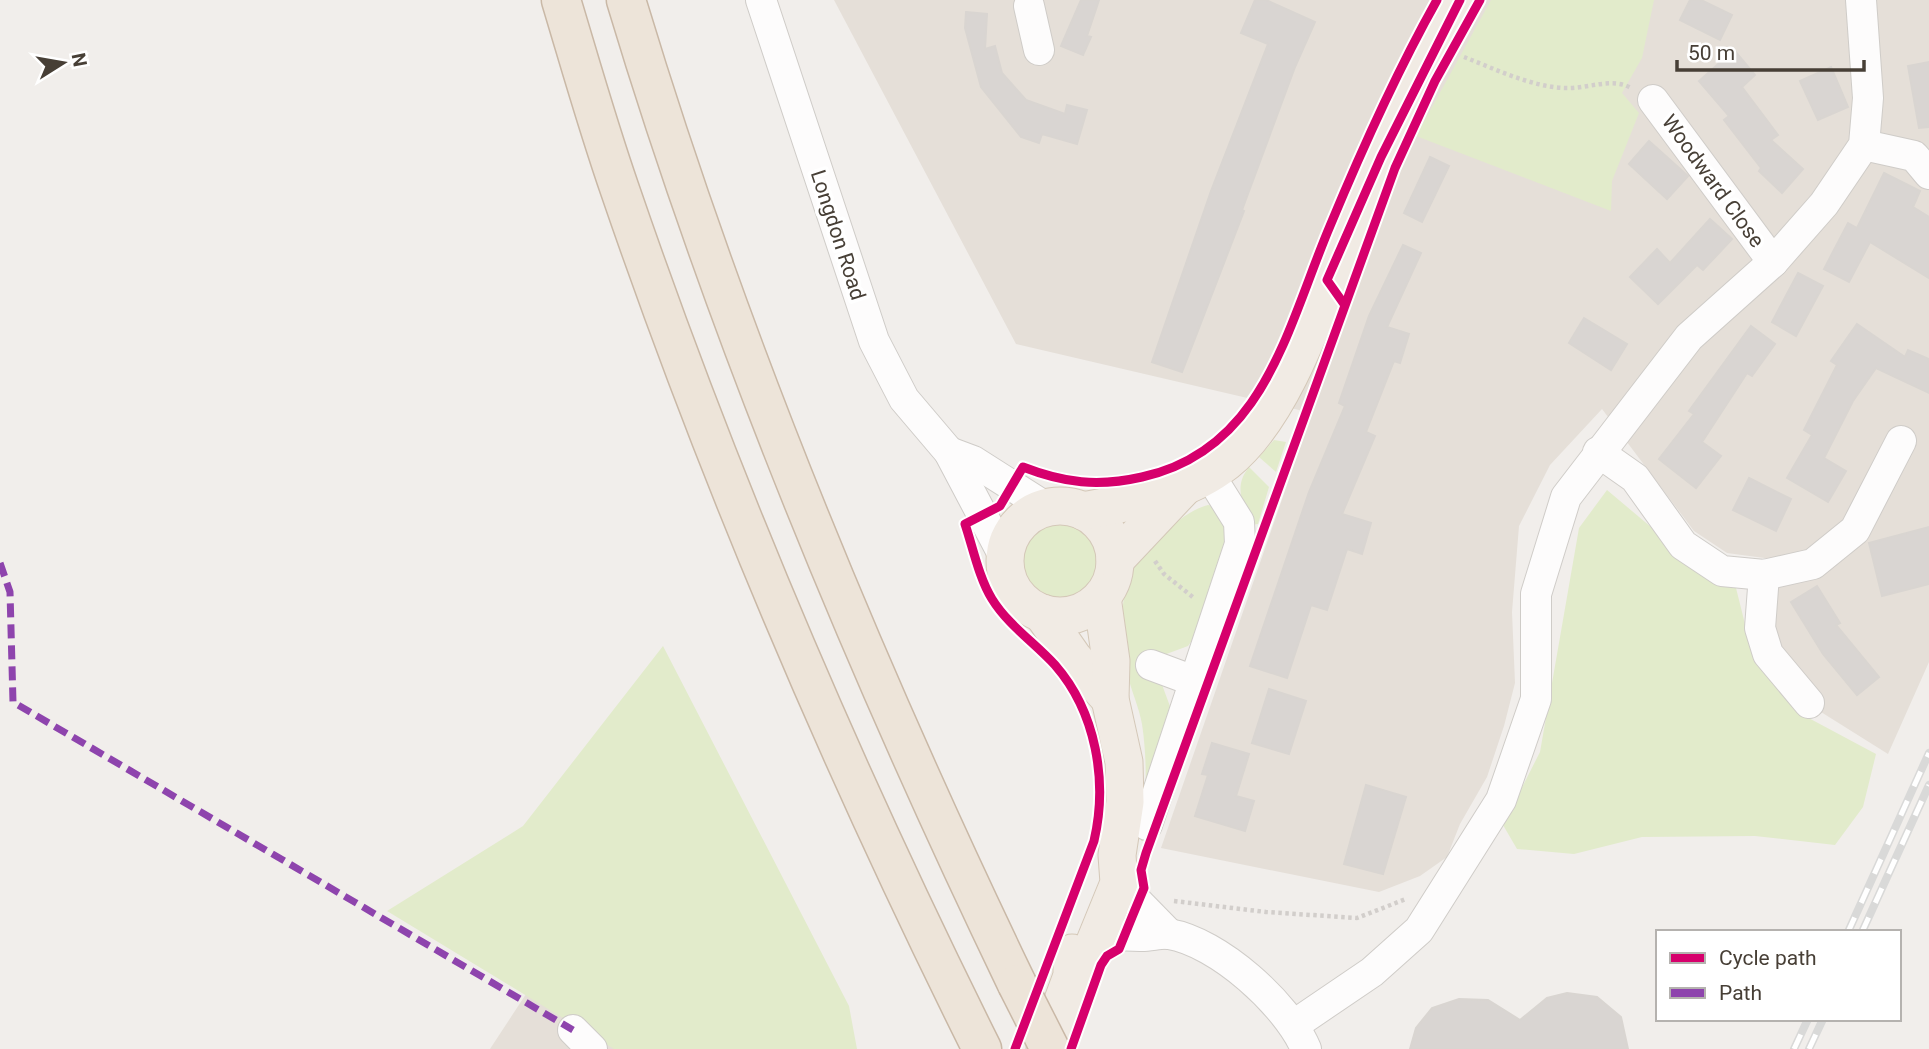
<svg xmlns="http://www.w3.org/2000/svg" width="1929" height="1049" viewBox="0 0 1929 1049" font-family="Roboto,sans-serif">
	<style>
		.residential { fill: #e5dfd8 }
		.green { fill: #e2ebcb }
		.building { fill: #d9d5d2; stroke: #d9d5d1; stroke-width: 2 }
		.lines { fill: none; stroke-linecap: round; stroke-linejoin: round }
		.minor-casing { stroke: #cfccc8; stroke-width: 32 }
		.major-casing { stroke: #d4c8b8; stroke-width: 39 }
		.highway-casing { stroke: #c9b8a6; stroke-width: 41 }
		.path { stroke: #d2cecb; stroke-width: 4.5; stroke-dasharray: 3.5 3.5; stroke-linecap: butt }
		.minor { stroke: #fdfcfc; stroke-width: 30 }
		.major { stroke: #f1ebe4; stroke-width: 37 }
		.highway { stroke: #ede4d9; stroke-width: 38 }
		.rail-casing { stroke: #d9d9d8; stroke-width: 8 }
		.rail { stroke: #fff; stroke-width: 5; stroke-dasharray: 16; stroke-linecap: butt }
		.highway-bridge-casing { stroke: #c9b8a6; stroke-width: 41; stroke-linecap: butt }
		.highway-bridge { stroke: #ede4d9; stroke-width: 38 }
		.quiet { stroke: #8e44ad; stroke-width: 7; stroke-dasharray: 14 7; stroke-linecap: butt }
		.cycleway-casing { stroke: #fff; stroke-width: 13 }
		.cycleway { stroke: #d6006c; stroke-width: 9 }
		.labels { text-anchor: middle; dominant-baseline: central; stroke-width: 7; stroke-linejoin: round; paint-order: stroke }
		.street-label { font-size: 21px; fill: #473f36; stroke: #fff }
	</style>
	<rect width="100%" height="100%" fill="#f1eeeb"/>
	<g class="residential">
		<path d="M834 0H1929V662L1888 754 1821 712 1779 653 1771 618 1772 559 1727 553 1694 531 1602 409 1550 465 1519 526 1512 612 1515 683 1504 726 1487 777 1460 824 1447 857 1420 876 1379 892 1161 848 1312 413 1016 344Z"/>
		<path d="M549 959 736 1049H490Z"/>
	</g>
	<g class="green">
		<path d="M1491 0H1654L1642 58 1622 93 1639 113 1612 181 1611 211 1416 136Z"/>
		<path d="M1274 440 1286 442 1276 472 1259 457Z"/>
		<path d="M1249 467 1269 487 1258 524 1251 525C1243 503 1233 487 1249 467Z"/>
		<path d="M1607 490 1714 580 1735 584 1753 656 1803 715 1876 754 1863 807 1835 845 1755 836 1642 837 1574 854 1517 849 1503 825 1540 752 1579 528Z"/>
		<path d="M1208 505 1218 507 1234 536 1198 632 1188 646 1161 656V682L1171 709 1153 816 1145 841H1141C1146 802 1148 764 1142 724 1139 707 1131 690 1127 673 1116 620 1119 569 1163 533 1178 521 1190 510 1208 505Z"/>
		<circle cx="1060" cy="561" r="37"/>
		<path d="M663 646 849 1006 857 1049H614L387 911 523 826Z"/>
	</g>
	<g class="building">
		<path d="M1081 0H1099L1087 36 1091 37 1083 55 1061 46Z"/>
		<path d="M1255 0H1266L1315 22 1295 67 1242 210 1244 211 1182 372 1152 362 1211 191 1268 44 1241 33Z"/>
		<path d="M1690 0H1701L1732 15 1720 40 1680 20Z"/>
		<path d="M966 12 987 14 985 49 995 46 1002 73 1026 100 1065 114 1067 105 1087 110 1077 144 1042 134 1039 143 1021 137 981 87 965 28Z"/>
		<path d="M1734 50 1755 75 1742 87 1778 135 1771 140 1803 169 1782 193 1759 171 1761 168 1724 120 1729 116 1699 81Z"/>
		<path d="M1929 62V127L1919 128 1908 66Z"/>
		<path d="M1831 67 1848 107 1818 120 1800 81Z"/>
		<path d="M1649 141 1688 176 1667 199 1629 164Z"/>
		<path d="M1430 157 1449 166 1422 222 1404 213Z"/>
		<path d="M1884 173 1920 191 1913 207 1929 217V278L1870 242 1849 282 1824 269 1848 223 1857 228Z"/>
		<path d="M1710 219 1732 239 1703 270 1697 265 1658 304 1630 277 1657 249 1670 263Z"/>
		<path d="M1403 245 1421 253 1387 327 1409 334 1400 363 1394 361 1366 432 1375 436 1342 514 1371 523 1362 554 1347 549 1327 610 1311 605 1287 678 1250 666 1309 492 1345 406 1339 403 1369 316Z"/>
		<path d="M1798 273 1823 286 1796 336 1772 322Z"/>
		<path d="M1584 318 1627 344 1611 370 1569 343Z"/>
		<path d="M1857 324 1905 357 1908 350 1929 359V393L1876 368 1853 401 1824 458 1846 471 1828 502 1787 478 1812 435 1804 430 1837 365 1831 361Z"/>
		<path d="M1751 326 1775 344 1752 376 1747 373 1702 442 1721 456 1696 488 1659 459 1694 414 1689 411Z"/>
		<path d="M1749 478 1791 499 1776 531 1733 510Z"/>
		<path d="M1929 527V584L1882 596 1869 543Z"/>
		<path d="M1817 586 1840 623 1836 625 1879 677 1857 695 1823 654 1791 602Z"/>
		<path d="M1269 689 1306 701 1289 754 1252 743Z"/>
		<path d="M1212 743 1249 754 1236 796 1254 801 1245 831 1195 816 1208 775 1202 774Z"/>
		<path d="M1366 785 1406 797 1383 874 1344 864Z"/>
		<path d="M1567 993 1597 997 1621 1017 1628 1049H1410L1416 1028 1432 1008 1459 999 1488 1000 1520 1020 1547 998Z"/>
	</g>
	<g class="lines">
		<defs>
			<g id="minor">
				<path d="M761 0 874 341 904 399 949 452 1005 558"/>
				<path d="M1029 6 1039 50"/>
				<path d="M1653 100 1773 262"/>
				<path d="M1864 145 1914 156 1929 174"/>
				<path d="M949 452 973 461 1047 508"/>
				<path d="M1598 452 1635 478 1683 545 1722 571 1764 575 1813 564 1855 530 1901 441"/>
				<path d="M1764 575 1760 628 1768 654 1809 703"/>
				<path d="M1151 665 1194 681"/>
				<path d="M1147 825 1240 544 1239 522 1209 474"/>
				<path d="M1119 883 1169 934"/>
				<path d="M1095 943C1111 934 1124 935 1142 936 1151 936 1161 933 1169 934 1218 942 1287 1004 1306 1049"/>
				<path d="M1294 1025 1372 972 1419 930 1501 800 1536 699V594L1566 497 1689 337 1773 262 1824 204 1864 145 1868 98 1861 0"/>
				<path d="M573 1030 592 1049"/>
			</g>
			<g id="major">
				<circle cx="1060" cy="561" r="55"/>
				<path d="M1083 511C1133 501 1185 495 1226 462 1289 412 1324 289 1355 215 1387 142 1422 70 1460 0"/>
				<path d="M1115 560 1182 489"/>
				<path d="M1042 613 1074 659 1110 699"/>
				<path d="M1072 976 1090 954 1119 883 1117 855 1125 802 1124 762 1110 699 1111 661 1102 597"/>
				<path d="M1045 1049 1072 976V953"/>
			</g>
			<g id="highway">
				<path d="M561 0C580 63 598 127 620 190 721 485 843 770 982 1049"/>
				<path d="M626 0C728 339 864 666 1017 984"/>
			</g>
		</defs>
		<use href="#minor" class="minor-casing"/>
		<use href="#major" class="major-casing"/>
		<use href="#highway" class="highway-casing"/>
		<g class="path">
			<path d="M1464 57C1495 69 1532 87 1565 88 1587 89 1612 77 1631 88"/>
			<path d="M1155 561 1164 574 1194 598"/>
			<path d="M1174 901 1266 912 1357 918 1406 899"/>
		</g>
		<use href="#minor" class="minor"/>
		<use href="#major" class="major"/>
		<use href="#highway" class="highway"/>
		<defs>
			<g id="rail">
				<path d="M1848 932 1929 753"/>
				<path d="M1862 932 1929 785"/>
				<path d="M1794 1049 1808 1019"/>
				<path d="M1809 1049 1823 1019"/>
			</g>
		</defs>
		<use href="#rail" class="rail-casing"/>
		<use href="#rail" class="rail"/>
		<defs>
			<path id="highway-bridge" d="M1017 984 1050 1049"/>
		</defs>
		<use href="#highway-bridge" class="highway-bridge-casing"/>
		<use href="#highway-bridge" class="highway-bridge"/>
		<path class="quiet" d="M0 563 10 592 13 702 573 1030"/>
		<defs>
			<g id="cycleway">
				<path d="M1344 304 1327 280 1381 157 1460 0"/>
				<path d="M1015 1049 1094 841C1108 781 1096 712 1055 665 1035 643 1008 625 992 599 979 578 973 548 965 524L1000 506 1023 467C1064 483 1098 487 1142 477 1265 450 1287 327 1330 226 1362 149 1396 73 1437 0"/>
				<path d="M1071 1049 1101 965 1107 956 1119 949 1132 917 1144 888 1141 870 1146 853 1395 168 1435 81 1480 0"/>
			</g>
		</defs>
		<use href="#cycleway" class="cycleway-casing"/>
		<use href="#cycleway" class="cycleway"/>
	</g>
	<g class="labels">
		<g class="street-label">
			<text transform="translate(1713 181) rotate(54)">Woodward Close</text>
			<text transform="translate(838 235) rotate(72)">Longdon Road</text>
		</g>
	</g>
	<rect x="1656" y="930" width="245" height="91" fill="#ffffff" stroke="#b5b2af" stroke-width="2"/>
	<rect x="1670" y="953" width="35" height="10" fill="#d6006c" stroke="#b5b2af" stroke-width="2"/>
	<text x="1719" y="965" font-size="21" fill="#473f36">Cycle path</text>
	<rect x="1670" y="988" width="35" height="10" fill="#8e44ad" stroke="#b5b2af" stroke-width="2"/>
	<text x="1719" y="1000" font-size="21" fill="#473f36">Path</text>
	<g transform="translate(63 63) rotate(79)" stroke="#ffffff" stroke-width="5" paint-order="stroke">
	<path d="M0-5L12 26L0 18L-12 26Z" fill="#473f36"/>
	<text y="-10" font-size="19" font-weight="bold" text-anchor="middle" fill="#473f36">N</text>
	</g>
	<path d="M1677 60v10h187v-10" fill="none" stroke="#473f36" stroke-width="3.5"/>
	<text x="1688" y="60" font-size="21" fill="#473f36" stroke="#ffffff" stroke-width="5" paint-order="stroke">50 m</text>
</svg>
